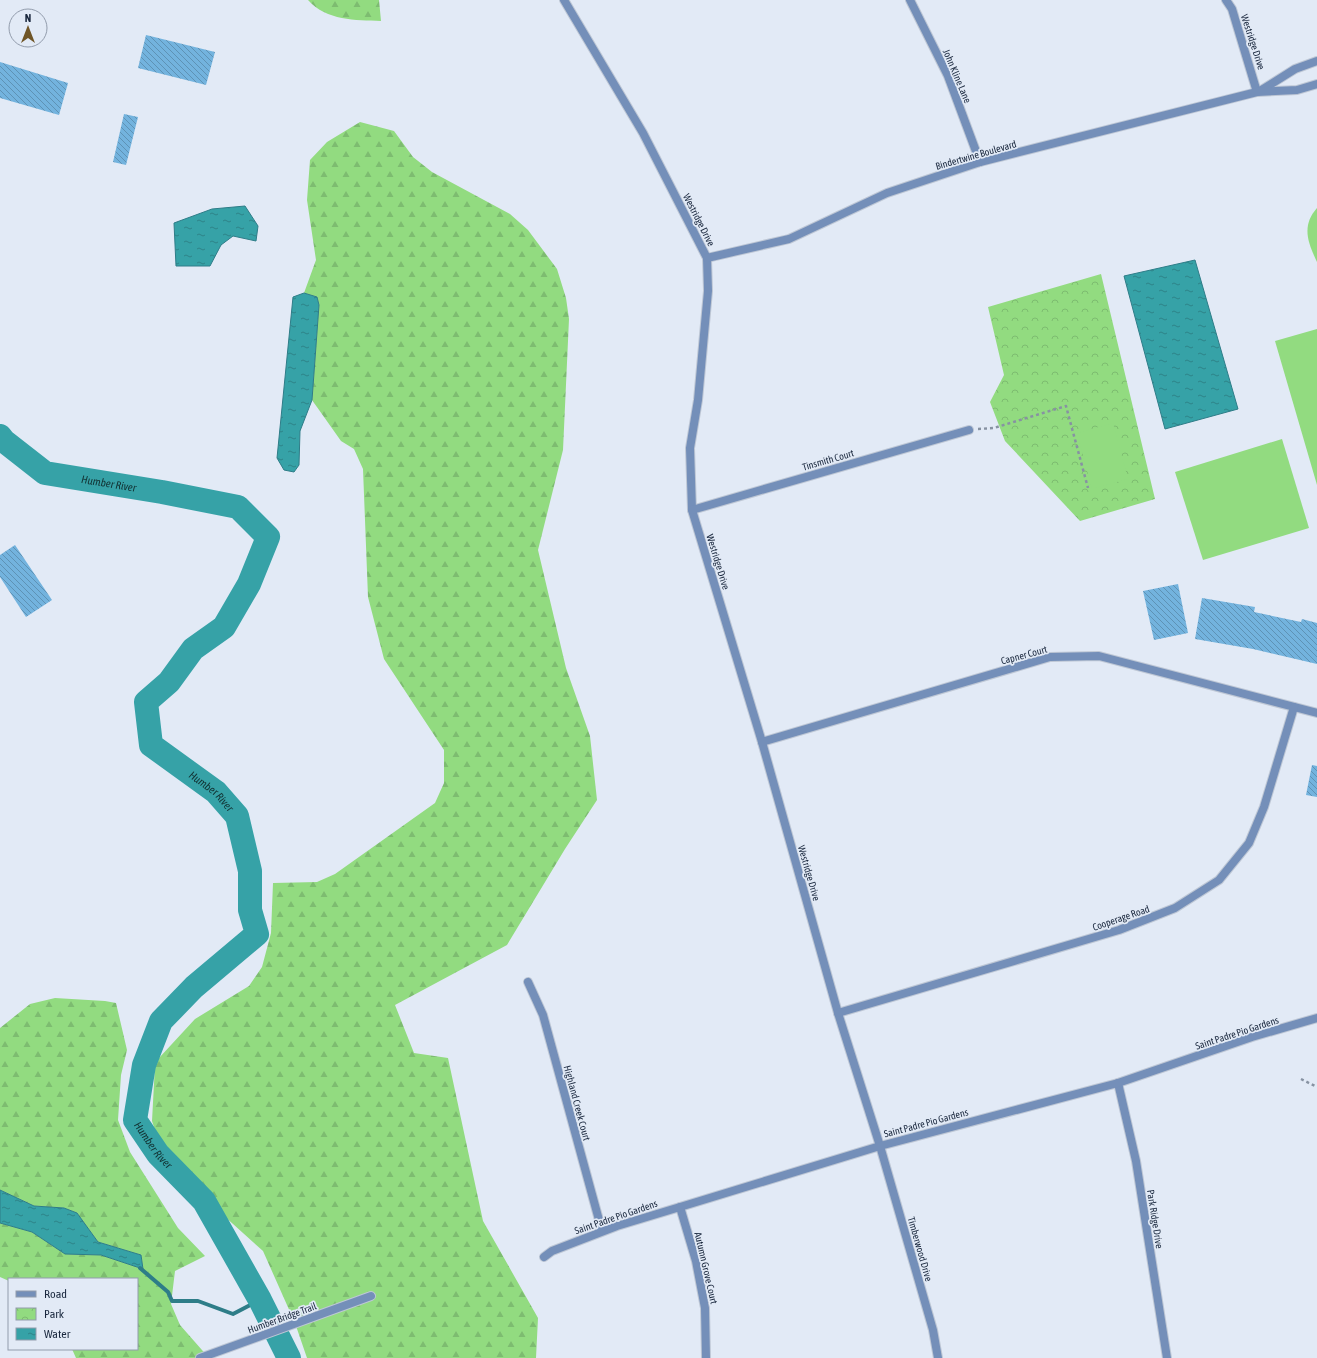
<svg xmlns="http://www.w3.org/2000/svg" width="1317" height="1358" viewBox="0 0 1317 1358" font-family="'Asap Condensed',sans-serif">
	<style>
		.forest { fill: url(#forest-firs) }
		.park { fill: url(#park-crowns) }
		.garden { fill: #92db80 }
		.water { fill: url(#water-ripples); stroke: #2e7d88 }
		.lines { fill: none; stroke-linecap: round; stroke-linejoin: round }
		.stream { stroke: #2e7d88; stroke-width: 4 }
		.river { stroke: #36a2a7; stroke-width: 24 }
		.building { fill: url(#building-back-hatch) }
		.minor-casing { stroke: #bec7d5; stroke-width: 10 }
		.path { stroke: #8792a2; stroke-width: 2.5; stroke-dasharray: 3 3; stroke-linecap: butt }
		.minor { stroke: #748fb9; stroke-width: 8 }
		.labels { text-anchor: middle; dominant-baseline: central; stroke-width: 3.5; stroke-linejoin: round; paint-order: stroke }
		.street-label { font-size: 10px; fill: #1a283e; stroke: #e2eaf6 }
		.water-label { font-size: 11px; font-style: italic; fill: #123233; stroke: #e2eaf6 }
	</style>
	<defs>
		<pattern id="forest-firs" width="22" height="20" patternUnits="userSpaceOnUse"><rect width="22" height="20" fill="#92db80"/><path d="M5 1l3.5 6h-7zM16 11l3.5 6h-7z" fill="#7dbc70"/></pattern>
		<pattern id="park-crowns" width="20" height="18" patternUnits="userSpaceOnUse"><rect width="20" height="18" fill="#92db80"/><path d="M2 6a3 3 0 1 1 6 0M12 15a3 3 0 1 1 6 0" fill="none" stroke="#7dbc70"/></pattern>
		<pattern id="water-ripples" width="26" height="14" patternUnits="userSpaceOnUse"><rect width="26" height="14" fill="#36a2a7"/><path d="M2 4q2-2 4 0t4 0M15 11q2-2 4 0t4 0" fill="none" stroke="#2d8489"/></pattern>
		<pattern id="building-back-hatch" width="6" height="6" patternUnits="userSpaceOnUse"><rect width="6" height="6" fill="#73b3de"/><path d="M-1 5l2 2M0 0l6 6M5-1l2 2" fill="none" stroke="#5e92b5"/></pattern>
	</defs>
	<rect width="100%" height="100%" fill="#e2eaf6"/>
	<g class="forest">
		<path d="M308 0H379L381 21C355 20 327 21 308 0Z"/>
		<path d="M360 122 394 131 413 157 432 172 510 214 528 230 557 269 566 298 569 319 563 450 538 550 566 668 590 736 597 800 565 849 507 945 395 1005 414 1053 448 1058 483 1221 538 1318 536 1358H307L295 1323 263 1251 192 1187 160 1145 152 1121 155 1065 159 1058 195 1019 249 986 262 967 271 933 273 883 317 882 335 874 435 803 444 783V750L384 659 368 597 363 469 354 449 341 441 312 400 319 305 317 297 304 293 316 260 307 200 310 160 327 142Z"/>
		<path d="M55 998 105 1001 116 1003 127 1050 121 1075 118 1120 130 1152 178 1228 205 1256 175 1271 171 1304 180 1325 209 1358H76L72 1349H137V1279H9V1281L0 1277V1223L32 1232 65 1254 101 1255 143 1269 141 1255 98 1242 77 1213 64 1208 34 1206 0 1190V1028L30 1004Z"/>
	</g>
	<path class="park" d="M1101 274 1155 499 1080 521 1005 441 990 402 1004 375 988 307Z"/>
	<g class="garden">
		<path d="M1317 208V262C1308 243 1301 226 1317 208Z"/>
		<path d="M1317 329V485L1275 341Z"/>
		<path d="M1113 423 1128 479 1092 489 1077 433Z"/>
		<path d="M1282 439 1309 528 1203 560 1175 472Z"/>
	</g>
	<g class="water">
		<path d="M245 206 258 226 256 241 233 236 221 245 210 266H176L174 223 212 209Z"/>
		<path d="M1195 260 1238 409 1165 429 1124 276Z"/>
		<path d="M304 293 317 297 319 305 312 400 300 431 299 465 294 472 284 470 277 458 293 297Z"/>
		<path d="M0 1190 34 1206 64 1208 77 1213 98 1242 141 1255 143 1269 101 1255 65 1254 32 1232 0 1223Z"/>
	</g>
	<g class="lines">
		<path class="stream" d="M140 1268 168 1292 172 1301H198L233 1314 260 1300"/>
		<path class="river" id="s1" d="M0 436 4 441 45 473 162 492 238 507 268 537 249 584 224 627 193 649 169 682 146 702 151 745 216 792 237 816 250 871V910L257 934 194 987 161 1021 144 1065 135 1120 158 1154 204 1201 260 1300 289 1358"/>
	</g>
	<g class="building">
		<path d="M146 35 215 52 206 85 138 68Z"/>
		<path d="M0 62 68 83 59 115 0 98Z"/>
		<path d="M124 114 138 117 126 165 113 162Z"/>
		<path d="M15 545 52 600 26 617 0 577V555Z"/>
		<path d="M1178 584 1188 633 1154 640 1143 591Z"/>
		<path d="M1202 598 1255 607 1254 612 1301 622 1302 619 1317 623V664L1253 649 1195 639Z"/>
		<path d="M1312 765 1317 766V797L1306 795Z"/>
	</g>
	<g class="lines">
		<defs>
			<g id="minor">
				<path d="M564 0 643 133 707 258 708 291 698 400 690 448 692 510 762 742 838 1013 880 1146 933 1330 938 1358"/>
				<path d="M910 0 948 76 980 162"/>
				<path d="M1226 0 1232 9 1257 92"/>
				<path d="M1260 91 1295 69 1317 61"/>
				<path d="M707 258 789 239 887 193 980 162 1257 92 1297 90 1317 84"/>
				<path d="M692 510 969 430"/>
				<path d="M762 742 1050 657 1099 656 1317 713"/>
				<path d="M528 982 543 1015 602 1231"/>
				<path d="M838 1013 1119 930 1175 908 1219 880 1249 843 1264 807 1294 707"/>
				<path d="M1118 1083 1136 1161 1167 1358"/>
				<path d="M680 1207 696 1261 705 1308 706 1358"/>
				<path d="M544 1257 552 1251 617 1226 680 1207 880 1146 1118 1083 1252 1037 1317 1018"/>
				<path d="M200 1358 371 1296"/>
			</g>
		</defs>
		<use href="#minor" class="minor-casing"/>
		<g class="path">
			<path d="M978 429 994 428 1066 406 1088 488"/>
			<path d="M1301 1079 1317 1087"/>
		</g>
		<use href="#minor" class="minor"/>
	</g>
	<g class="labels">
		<g class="street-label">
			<text transform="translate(1253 42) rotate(72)">Westridge Drive</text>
			<text transform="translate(957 76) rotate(67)">John Kline Lane</text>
			<text transform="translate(976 155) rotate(-16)">Bindertwine Boulevard</text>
			<text transform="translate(699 220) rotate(63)">Westridge Drive</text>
			<text transform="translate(828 460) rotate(-16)">Tinsmith Court</text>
			<text transform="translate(718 562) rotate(73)">Westridge Drive</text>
			<text transform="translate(1024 655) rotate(-15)">Capner Court</text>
			<text transform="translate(809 873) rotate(74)">Westridge Drive</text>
			<text transform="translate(1121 918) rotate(-19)">Cooperage Road</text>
			<text transform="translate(1237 1033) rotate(-18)">Saint Padre Pio Gardens</text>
			<text transform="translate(577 1103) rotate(75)">Highland Creek Court</text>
			<text transform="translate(926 1123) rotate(-15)">Saint Padre Pio Gardens</text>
			<text transform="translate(616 1217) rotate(-19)">Saint Padre Pio Gardens</text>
			<text transform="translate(1155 1219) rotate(81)">Park Ridge Drive</text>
			<text transform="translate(920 1249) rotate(74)">Timberwood Drive</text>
			<text transform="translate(706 1268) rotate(77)">Autumn Grove Court</text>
			<text transform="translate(282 1318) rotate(-20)">Humber Bridge Trail</text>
		</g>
		<g class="water-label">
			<text stroke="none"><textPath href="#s1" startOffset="123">Humber River</textPath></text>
			<text stroke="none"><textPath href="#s1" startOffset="626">Humber River</textPath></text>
			<text stroke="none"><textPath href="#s1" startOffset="1046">Humber River</textPath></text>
		</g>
	</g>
	<rect x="8" y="1278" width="130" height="72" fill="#e2eaf6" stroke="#929cac"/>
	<rect x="16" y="1291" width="20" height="6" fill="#748fb9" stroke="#929cac"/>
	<text x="44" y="1298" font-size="12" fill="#1a283e">Road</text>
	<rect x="16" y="1308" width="20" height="12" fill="url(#park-crowns)" stroke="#929cac"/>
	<text x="44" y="1318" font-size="12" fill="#1a283e">Park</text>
	<rect x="16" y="1328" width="20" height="12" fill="url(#water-ripples)" stroke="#929cac"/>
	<text x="44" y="1338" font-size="12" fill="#1a283e">Water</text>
	<g transform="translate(28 28)"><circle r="19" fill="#e2eaf6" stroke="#929cac"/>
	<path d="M0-3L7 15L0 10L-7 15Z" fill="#6f5527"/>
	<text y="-6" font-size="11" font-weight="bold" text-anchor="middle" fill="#1a283e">N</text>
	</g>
</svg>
